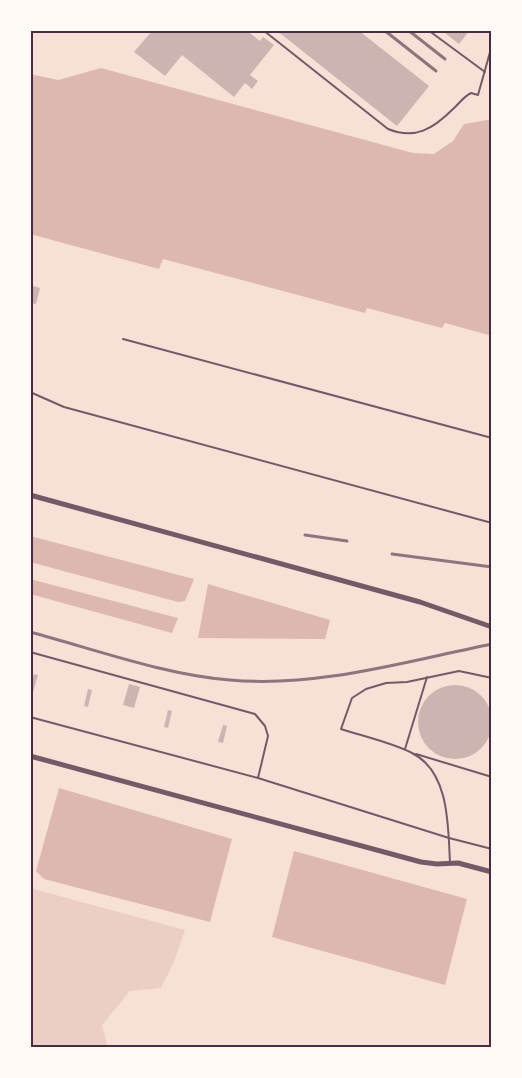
<svg xmlns="http://www.w3.org/2000/svg" width="522" height="1078" viewBox="0 0 522 1078" font-family="'Noto Sans',sans-serif">
	<style>
		.green { fill: #ebcfc5 }
		.water { fill: #dcb8b0 }
		.building { fill: #ccb4b1 }
		.lines { fill: none; stroke-linecap: round; stroke-linejoin: round }
		.service { stroke: #755966; stroke-width: 2 }
		.minor { stroke: #755966; stroke-width: 5 }
		.rail { stroke: #8f747c; stroke-width: 3 }
		.neatline { fill: none; stroke: #4a2c40; stroke-width: 2 }
	</style>
	<rect width="100%" height="100%" fill="#f7e1d7"/>
	<path class="green" d="M30 888 185 930 174 962 161 988 130 991 102 1025 108 1048H30Z"/>
	<g class="water">
		<path d="M101 68 413 153 434 154 453 141 464 124 487 120 492 121V336L445 323 442 328 367 308 365 313 163 259 159 269 30 234V74L58 80Z"/>
		<path d="M30 536 194 579 185 601 178 602 30 562Z"/>
		<path d="M30 579 178 618 172 633 30 594Z"/>
		<path d="M208 584 330 620 325 639 198 638Z"/>
		<path d="M59 788 232 839 210 922 44 879 36 871Z"/>
		<path d="M294 851 467 899 445 985 272 937Z"/>
	</g>
	<g class="building">
		<path d="M149 30H246L260 41 263 37 274 45 250 75 258 81 252 89 245 83 234 97 182 55 165 76 134 52 151 32Z"/>
		<path d="M276 30H358L429 86 397 126Z"/>
		<path d="M441 30H470L459 44Z"/>
		<path d="M30 285 40 288 36 304 30 303Z"/>
		<path d="M34 674 38 675 33 692 30 691V687Z"/>
		<path d="M129 684 140 687 134 708 123 705Z"/>
		<circle cx="455" cy="722" r="37"/>
		<path d="M88 689 92 690 88 707 84 706Z"/>
		<path d="M168 710 172 711 168 728 164 727Z"/>
		<path d="M223 725 227 726 223 743 218 742Z"/>
	</g>
	<g class="lines">
		<g class="service">
			<path d="M263 30 388 129C415 140 433 129 453 109 459 104 463 97 471 93L478 95 492 45"/>
			<path d="M428 30 485 72"/>
			<path d="M123 339 492 438"/>
			<path d="M30 392 64 407 492 523"/>
			<path d="M30 652 255 714 265 726 268 736 258 778"/>
			<path d="M30 717 258 778 449 838 492 849"/>
			<path d="M405 749 427 677"/>
			<path d="M416 754 492 777"/>
			<path d="M450 863C448 827 450 772 412 753 393 743 362 736 341 729L352 698 366 689 386 683 407 682 459 671 492 678"/>
		</g>
		<g class="minor">
			<path d="M30 495 420 602 492 627"/>
			<path d="M30 756 421 862 437 864 458 863 492 872"/>
		</g>
		<g class="rail">
			<path d="M384 30 436 71"/>
			<path d="M408 30 445 59"/>
			<path d="M305 535 347 541"/>
			<path d="M392 554 492 567"/>
			<path d="M30 632C94 649 165 675 230 680 318 688 407 661 492 644"/>
		</g>
	</g>
	<rect width="522" height="1078" fill="none" stroke="#fffaf5" stroke-width="63"/>
	<rect x="32" y="32" width="458" height="1014" class="neatline"/>
</svg>
